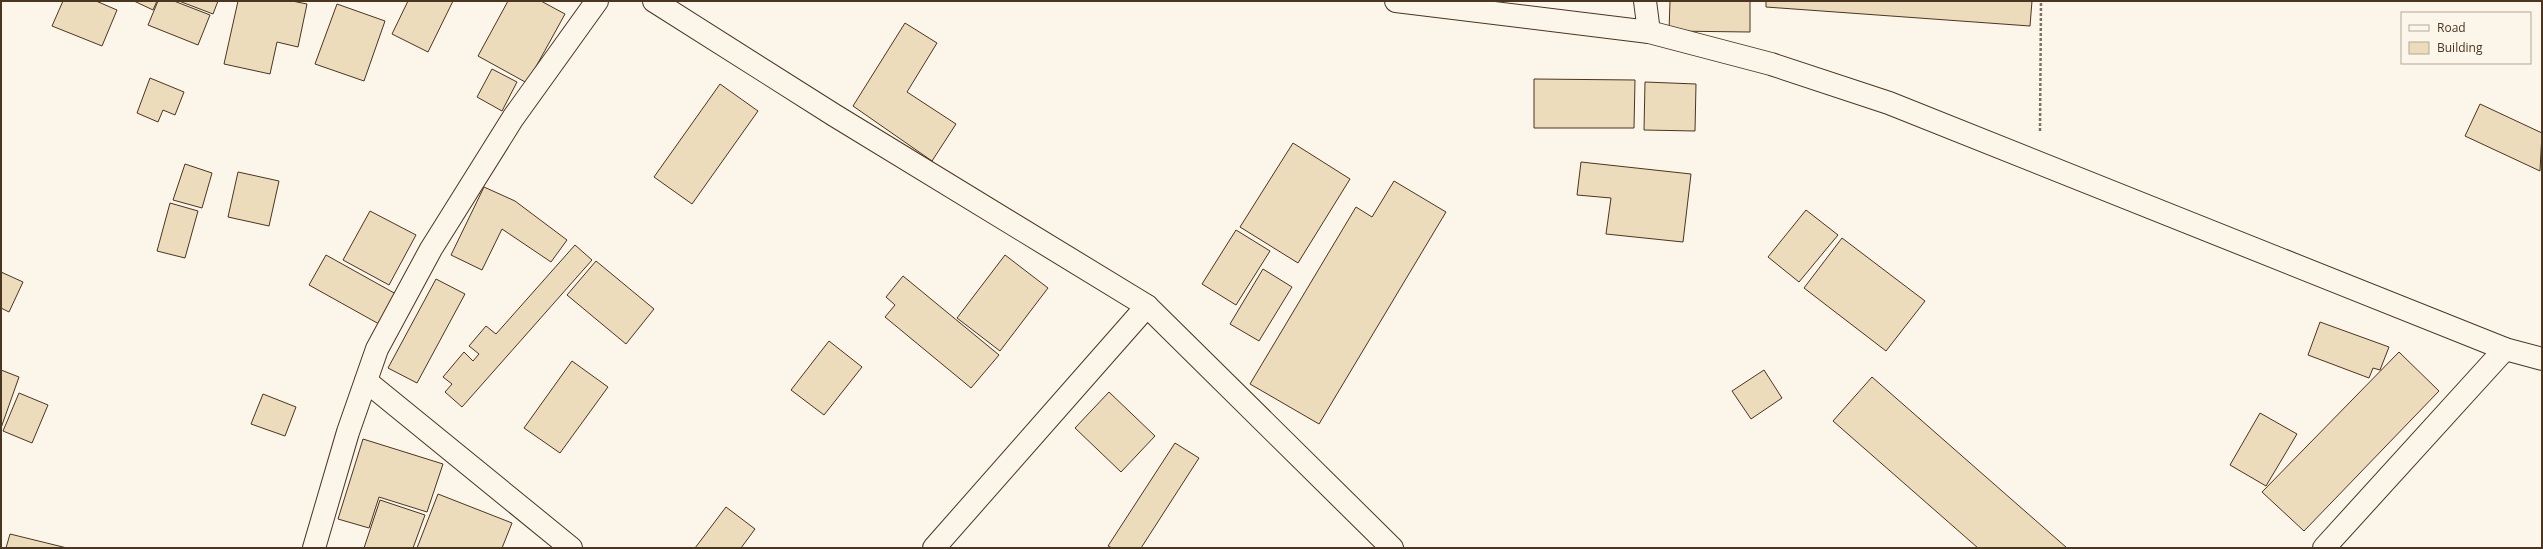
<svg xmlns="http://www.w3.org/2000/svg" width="2543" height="549" viewBox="0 0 2543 549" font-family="'Open Sans',sans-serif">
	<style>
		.building { fill: #ecdcbc; stroke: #4a3520 }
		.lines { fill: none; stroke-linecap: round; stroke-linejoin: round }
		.minor-casing { stroke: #4a3520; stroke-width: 24 }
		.path { stroke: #7f6f5c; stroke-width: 2.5; stroke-dasharray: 3 2; stroke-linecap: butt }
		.minor { stroke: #fbf6e9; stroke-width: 22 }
	</style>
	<rect width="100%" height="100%" fill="#fbf6e9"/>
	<g class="building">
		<path d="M63 1H96L117 10 102 46 52 26Z"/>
		<path d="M134 1H157L153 10Z"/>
		<path d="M158 1H174L210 15 198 45 148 25Z"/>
		<path d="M179 1H218L213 14Z"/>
		<path d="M238 1H292L307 4 298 47 277 42 270 74 224 64Z"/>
		<path d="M408 1H453L428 52 392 34Z"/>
		<path d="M508 1H541L565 14 527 83 478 56Z"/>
		<path d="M1670 1H1750V32L1669 31Z"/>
		<path d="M1766 1H2032L2030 26 1766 7Z"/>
		<path d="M337 4 385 21 364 81 315 64Z"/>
		<path d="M905 23 937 43 907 92 956 124 932 161 853 106Z"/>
		<path d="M492 69 517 82 502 111 477 97Z"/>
		<path d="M150 78 184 92 175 115 163 110 158 122 137 113Z"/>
		<path d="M1534 79 1635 80 1634 128H1534Z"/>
		<path d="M1645 82 1696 84 1695 131 1644 130Z"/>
		<path d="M720 84 758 111 692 204 654 177Z"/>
		<path d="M2480 104 2542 133 2540 171 2465 136Z"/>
		<path d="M1293 143 1350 179 1298 263 1240 227Z"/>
		<path d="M1581 162 1691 174 1683 242 1606 234 1611 198 1577 195Z"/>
		<path d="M185 164 212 173 202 208 173 200Z"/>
		<path d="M238 172 279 181 269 226 228 217Z"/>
		<path d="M1394 181 1446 212 1319 424 1250 384 1356 207 1372 217Z"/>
		<path d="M484 187 515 201 567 240 551 262 502 229 482 270 451 255Z"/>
		<path d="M170 203 198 211 185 258 157 251Z"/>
		<path d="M1806 210 1838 235 1799 282 1768 257Z"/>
		<path d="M370 211 416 235 389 285 343 260Z"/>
		<path d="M1236 230 1270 251 1236 305 1202 284Z"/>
		<path d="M1842 238 1925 301 1886 351 1804 288Z"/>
		<path d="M575 245 592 260 462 407 445 392 452 384 443 377 464 352 473 361 479 354 469 346 486 326 496 334Z"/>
		<path d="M326 255 396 294 379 324 309 285Z"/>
		<path d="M1005 255 1048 288 1000 351 957 318Z"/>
		<path d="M596 261 654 309 626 344 567 295Z"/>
		<path d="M1263 269 1292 287 1259 341 1230 324Z"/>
		<path d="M1 272 23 282 9 312 1 308Z"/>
		<path d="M903 276 999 355 971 388 885 317 895 305 886 297Z"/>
		<path d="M436 279 465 294 417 383 388 368Z"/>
		<path d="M2320 322 2389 347 2380 370 2373 368 2369 378 2308 355Z"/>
		<path d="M829 341 862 367 824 415 791 390Z"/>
		<path d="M2399 352 2439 391 2304 531 2262 492Z"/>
		<path d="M572 361 608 387 560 453 524 428Z"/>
		<path d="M1 370 19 377 1 428Z"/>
		<path d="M1764 370 1782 398 1751 419 1732 391Z"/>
		<path d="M1872 377 2067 548H1978L1833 421Z"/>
		<path d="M1109 392 1155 436 1121 472 1075 428Z"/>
		<path d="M19 393 48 405 32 443 3 431Z"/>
		<path d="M263 394 296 407 285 436 251 424Z"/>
		<path d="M2260 413 2297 434 2266 486 2230 465Z"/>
		<path d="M363 439 443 464 427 512 379 497 369 528 338 519Z"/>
		<path d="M1175 443 1199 458 1141 548H1112L1108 546Z"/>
		<path d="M438 494 512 523 502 548H417Z"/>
		<path d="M380 500 425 515 413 548H364Z"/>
		<path d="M726 507 755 529 741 548H695Z"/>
		<path d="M10 534 67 548H6Z"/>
	</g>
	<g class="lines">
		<defs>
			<g id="minor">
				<path d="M654 1 834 115 1147 306 1392 548"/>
				<path d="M1396 1 1649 32 1771 64 1889 103 2505 349 2542 359"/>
				<path d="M1645 1 1649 32"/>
				<path d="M366 381 571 548"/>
				<path d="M314 548 348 432 377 349 431 249 513 118 597 1"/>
				<path d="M934 548 1147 306"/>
				<path d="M2324 548 2505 349"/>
			</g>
		</defs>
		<use href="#minor" class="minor-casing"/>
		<path class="path" d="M2040 131 2041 1"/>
		<use href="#minor" class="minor"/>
	</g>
	<rect width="2543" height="549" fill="none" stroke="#4a3520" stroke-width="4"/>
	<rect x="2401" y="12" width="130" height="52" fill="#fbf6e9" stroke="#b4a999"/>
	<rect x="2409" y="25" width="20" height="6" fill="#fbf6e9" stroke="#b4a999"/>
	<text x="2437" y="32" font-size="12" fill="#4a3520">Road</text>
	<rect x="2409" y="42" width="20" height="12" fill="#ecdcbc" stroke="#b4a999"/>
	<text x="2437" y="52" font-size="12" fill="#4a3520">Building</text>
</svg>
